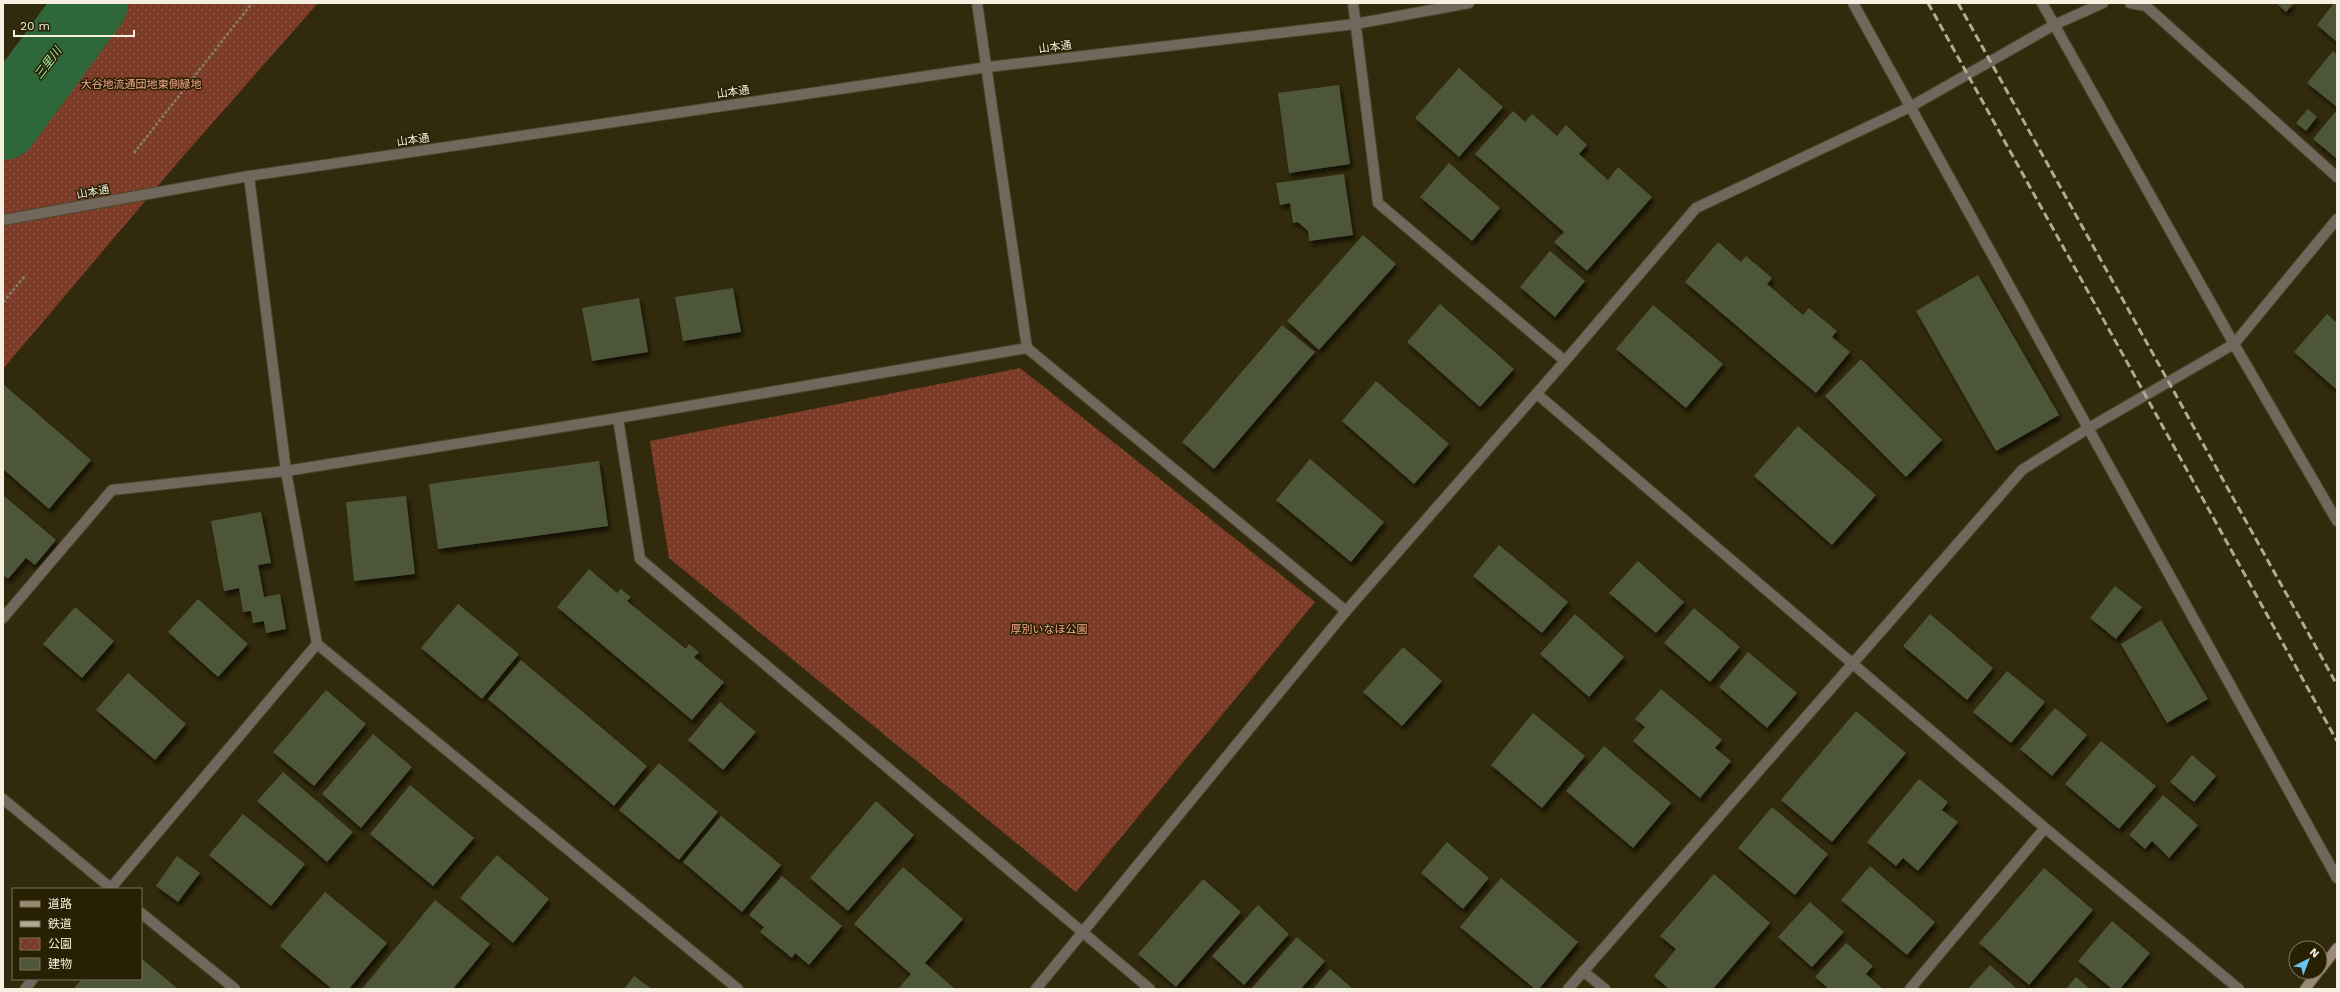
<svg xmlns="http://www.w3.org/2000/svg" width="2340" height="992" viewBox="0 0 2340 992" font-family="'Work Sans','Noto Sans JP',sans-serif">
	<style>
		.park { fill: url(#park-dots) }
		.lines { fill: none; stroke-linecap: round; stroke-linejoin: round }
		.river { stroke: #2e683a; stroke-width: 72 }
		.building { fill: #4e5639; filter: url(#shadow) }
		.minor-casing { stroke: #4d462a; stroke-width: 12 }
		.tertiary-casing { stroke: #4d462a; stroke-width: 12 }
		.secondary-casing { stroke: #4d462a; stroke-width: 12 }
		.path { stroke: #857f66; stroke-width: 2.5; stroke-dasharray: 3 2; stroke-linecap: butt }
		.minor { stroke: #72675d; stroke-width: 10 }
		.tertiary { stroke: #72675d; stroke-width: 10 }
		.secondary { stroke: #9a8978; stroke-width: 10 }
		.rail { stroke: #b0aa94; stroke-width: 3; stroke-dasharray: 8 4; stroke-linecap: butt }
		.labels { text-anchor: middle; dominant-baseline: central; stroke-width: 3; stroke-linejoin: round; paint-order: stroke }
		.street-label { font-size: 11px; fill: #f5f0df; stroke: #282003 }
		.park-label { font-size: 11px; fill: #f7a88f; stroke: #282003 }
		.water-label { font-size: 12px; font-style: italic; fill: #9cefa9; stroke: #282003 }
	</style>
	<defs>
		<pattern id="park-dots" width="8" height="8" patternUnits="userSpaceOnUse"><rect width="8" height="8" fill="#7b3b27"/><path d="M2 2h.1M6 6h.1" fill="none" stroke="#8e5846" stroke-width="1.8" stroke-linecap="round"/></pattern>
		<filter id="shadow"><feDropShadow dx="2.5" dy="4.5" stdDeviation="2" flood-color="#0009"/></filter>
	</defs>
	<rect width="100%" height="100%" fill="#322a0c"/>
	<g class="park">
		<path d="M102 3H318L179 161 3 369V135Z"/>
		<path d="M1020 368 1315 602 1076 892 669 558 650 441Z"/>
	</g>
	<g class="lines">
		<path class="river" d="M3 124 92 3"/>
	</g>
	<g class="building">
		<path d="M2276 3H2294L2286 12Z"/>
		<path d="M2334 3H2337V42L2317 25Z"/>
		<path d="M2333 51 2337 55V107L2307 83Z"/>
		<path d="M1459 68 1503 107 1459 157 1415 118Z"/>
		<path d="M1339 85 1350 164 1289 173 1278 93Z"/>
		<path d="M2308 109 2317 117 2306 131 2296 123Z"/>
		<path d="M1513 111 1525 122 1532 114 1557 136 1566 125 1587 145 1579 154 1608 180 1618 167 1652 197 1587 271 1554 242 1564 232 1475 154Z"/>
		<path d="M2335 112 2337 114V159L2313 139Z"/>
		<path d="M1449 163 1500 208 1472 241 1420 197Z"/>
		<path d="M1344 174 1353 235 1309 241 1308 231 1298 222 1293 223 1290 203 1280 205 1276 183Z"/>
		<path d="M1363 235 1396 264 1319 350 1287 321Z"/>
		<path d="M1718 242 1741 262 1746 256 1772 278 1767 284 1803 315 1809 308 1837 331 1832 337 1850 352 1816 393 1685 282Z"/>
		<path d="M1550 251 1585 281 1555 317 1520 287Z"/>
		<path d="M1978 275 2059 415 1996 451 1916 311Z"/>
		<path d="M733 288 741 332 683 341 675 297Z"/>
		<path d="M639 298 648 352 592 361 582 308Z"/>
		<path d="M1440 304 1514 369 1480 407 1407 342Z"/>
		<path d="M1653 305 1723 364 1686 408 1616 349Z"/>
		<path d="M2327 314 2337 323V390L2294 352Z"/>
		<path d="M1282 325 1315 352 1214 469 1182 442Z"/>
		<path d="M1861 359 1942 440 1906 477 1825 396Z"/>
		<path d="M1376 381 1449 444 1414 484 1342 421Z"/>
		<path d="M3 384 91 460 49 509 3 469Z"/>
		<path d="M1798 426 1876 495 1832 545 1754 476Z"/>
		<path d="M1310 459 1384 522 1351 562 1276 500Z"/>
		<path d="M599 461 608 526 438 549 429 484Z"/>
		<path d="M3 495 56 540 35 565 26 558 8 579 3 575Z"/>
		<path d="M406 496 415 574 354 581 346 502Z"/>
		<path d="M261 512 271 563 258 565 264 597 280 594 286 629 266 633 264 621 253 623 251 611 243 612 239 588 224 591 211 521Z"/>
		<path d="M1499 545 1568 602 1542 633 1473 576Z"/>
		<path d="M1638 561 1684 602 1656 633 1609 593Z"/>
		<path d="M589 569 617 593 621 589 631 597 627 601 686 649 689 644 699 652 694 657 724 682 692 720 557 607Z"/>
		<path d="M2115 586 2142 607 2116 639 2090 618Z"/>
		<path d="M198 599 248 644 218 677 168 632Z"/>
		<path d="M458 604 519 654 482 699 421 648Z"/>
		<path d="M75 607 114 641 82 678 43 644Z"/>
		<path d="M1694 608 1740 647 1710 682 1664 643Z"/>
		<path d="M1575 614 1624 657 1589 697 1540 654Z"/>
		<path d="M1930 614 1993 668 1967 700 1903 646Z"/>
		<path d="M2161 620 2208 699 2167 723 2121 644Z"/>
		<path d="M1403 647 1442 681 1402 726 1363 692Z"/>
		<path d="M1748 652 1797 693 1767 728 1719 687Z"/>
		<path d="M521 660 647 766 614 806 488 699Z"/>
		<path d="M2007 671 2045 702 2011 743 1973 712Z"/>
		<path d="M128 673 186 724 155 760 96 710Z"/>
		<path d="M1661 689 1722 740 1715 748 1731 761 1700 798 1633 741 1645 727 1635 719Z"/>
		<path d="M326 690 366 724 314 786 273 752Z"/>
		<path d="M720 702 756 732 723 770 688 740Z"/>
		<path d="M2055 708 2087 735 2052 776 2020 749Z"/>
		<path d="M1856 711 1906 753 1832 842 1781 800Z"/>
		<path d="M1533 713 1585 756 1542 808 1491 765Z"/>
		<path d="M373 734 412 767 361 828 322 794Z"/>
		<path d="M2101 741 2156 786 2119 829 2065 784Z"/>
		<path d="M1604 746 1671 803 1633 848 1566 791Z"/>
		<path d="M2192 755 2216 776 2194 802 2170 782Z"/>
		<path d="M659 763 718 812 679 860 619 810Z"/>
		<path d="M283 772 353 832 327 862 257 801Z"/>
		<path d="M1919 779 1948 802 1942 810 1958 822 1918 871 1903 858 1896 866 1867 842Z"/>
		<path d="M410 785 474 838 433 886 370 834Z"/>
		<path d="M2163 795 2198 825 2169 858 2152 841 2145 849 2129 835Z"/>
		<path d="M876 801 914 835 848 911 810 878Z"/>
		<path d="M1772 807 1828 854 1795 895 1738 848Z"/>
		<path d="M243 814 305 864 271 906 209 855Z"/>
		<path d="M721 816 781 865 742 912 683 862Z"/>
		<path d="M1447 842 1489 878 1463 909 1421 873Z"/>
		<path d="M497 855 549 899 513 943 460 898Z"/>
		<path d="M177 856 200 873 178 902 156 886Z"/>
		<path d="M1870 866 1935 922 1907 955 1841 900Z"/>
		<path d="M903 867 963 919 925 963 955 989H898L911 974 854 924Z"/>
		<path d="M2044 868 2093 910 2029 985 1979 943Z"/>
		<path d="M1714 874 1770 923 1713 989H1669L1654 976 1676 949 1660 936Z"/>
		<path d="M782 876 842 926 809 965 795 953 792 958 760 932 764 927 749 915Z"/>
		<path d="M1501 878 1578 942 1539 989H1535L1460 927Z"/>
		<path d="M1203 879 1241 912 1176 987 1138 954Z"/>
		<path d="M325 892 387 943 349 989H332L280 946Z"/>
		<path d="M435 900 490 944 453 989H362Z"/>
		<path d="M1810 902 1844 932 1812 967 1778 937Z"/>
		<path d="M1258 905 1289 934 1244 985 1212 956Z"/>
		<path d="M2112 921 2150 953 2120 989H2112L2078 961Z"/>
		<path d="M1297 937 1325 961 1301 989H1251Z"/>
		<path d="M1846 943 1873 966 1866 974 1883 989H1829L1815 977Z"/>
		<path d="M141 958 178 989H77L75 987 82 979H141Z"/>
		<path d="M1990 965 2017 989H1968Z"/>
		<path d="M1330 969 1353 989H1313Z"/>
		<path d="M634 976 652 989H624Z"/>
		<path d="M2076 977 2090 989H2066Z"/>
	</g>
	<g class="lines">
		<defs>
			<g id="minor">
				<path d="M977 3 1027 348 1346 611"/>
				<path d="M1353 3 1378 203 1565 361"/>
				<path d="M1853 3 2337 878"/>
				<path d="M2042 3 2234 344 2337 521"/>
				<path d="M2130 3 2146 6 2337 177"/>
				<path d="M249 176 286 471 317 644 738 989"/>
				<path d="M1537 394 2045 828 2239 989"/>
				<path d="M618 418 640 559 1150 989"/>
				<path d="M3 618 112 490 286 471 618 418 1027 348"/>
				<path d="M3 799 112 889"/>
				<path d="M110 889 317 644"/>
				<path d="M141 913 235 989"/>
				<path d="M1583 971 1605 989"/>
				<path d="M25 989 33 979"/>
				<path d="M1036 989 1346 611 1565 361 1696 208 1910 107 2054 25 2103 3"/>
				<path d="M1568 989 2022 470 2087 429 2234 344 2337 219"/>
				<path d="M1910 989 2045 828"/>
			</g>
			<path id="tertiary" d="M3 220 249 176 988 67 1355 24 1469 3"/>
			<g id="secondary">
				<path d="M2320 970 2337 948"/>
				<path d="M2305 989 2318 972"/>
			</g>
		</defs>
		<use href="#minor" class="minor-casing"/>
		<use href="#tertiary" class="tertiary-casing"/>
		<use href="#secondary" class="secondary-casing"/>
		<g class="path">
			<path d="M134 153 252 3"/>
			<path d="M3 302 26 275"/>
		</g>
		<use href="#minor" class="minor"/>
		<use href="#tertiary" class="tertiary"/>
		<use href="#secondary" class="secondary"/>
		<g class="rail">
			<path d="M1928 3 2337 741"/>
			<path d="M1958 3 2337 685"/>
		</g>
	</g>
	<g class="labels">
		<g class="street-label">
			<text transform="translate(1055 47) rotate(-7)">山本通</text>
			<text transform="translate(733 92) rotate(-8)">山本通</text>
			<text transform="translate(413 140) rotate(-8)">山本通</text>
			<text transform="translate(93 192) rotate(-10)">山本通</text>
		</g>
		<g class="park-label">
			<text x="141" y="84">大谷地流通団地東側緑地</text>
			<text x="1049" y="629">厚別いなほ公園</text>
		</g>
		<g class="water-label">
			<text transform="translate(48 63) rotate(-53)">三里川</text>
		</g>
	</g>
	<rect width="2340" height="992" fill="none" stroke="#f5f0df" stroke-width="8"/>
	<rect x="12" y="888" width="130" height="92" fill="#282003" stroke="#7a735b"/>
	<rect x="20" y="901" width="20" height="6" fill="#9a8978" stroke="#7a735b"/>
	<text x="48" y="908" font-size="12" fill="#f5f0df">道路</text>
	<rect x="20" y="921" width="20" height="6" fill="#b0aa94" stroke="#7a735b"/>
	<text x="48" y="928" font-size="12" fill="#f5f0df">鉄道</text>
	<rect x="20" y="938" width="20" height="12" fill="url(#park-dots)" stroke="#7a735b"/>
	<text x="48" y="948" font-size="12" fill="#f5f0df">公園</text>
	<rect x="20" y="958" width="20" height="12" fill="#4e5639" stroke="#7a735b"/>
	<text x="48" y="968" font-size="12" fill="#f5f0df">建物</text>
	<g transform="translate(2308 960) rotate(42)"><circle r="19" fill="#282003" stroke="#7a735b"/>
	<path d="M0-3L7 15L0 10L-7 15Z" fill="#68c4f0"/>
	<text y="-6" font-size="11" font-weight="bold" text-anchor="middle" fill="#f5f0df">N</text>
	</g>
	<path d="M14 30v6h120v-6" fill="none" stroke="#f5f0df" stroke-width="2"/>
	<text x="20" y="30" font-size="12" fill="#f5f0df" stroke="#282003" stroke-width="3" paint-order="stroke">20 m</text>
</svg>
